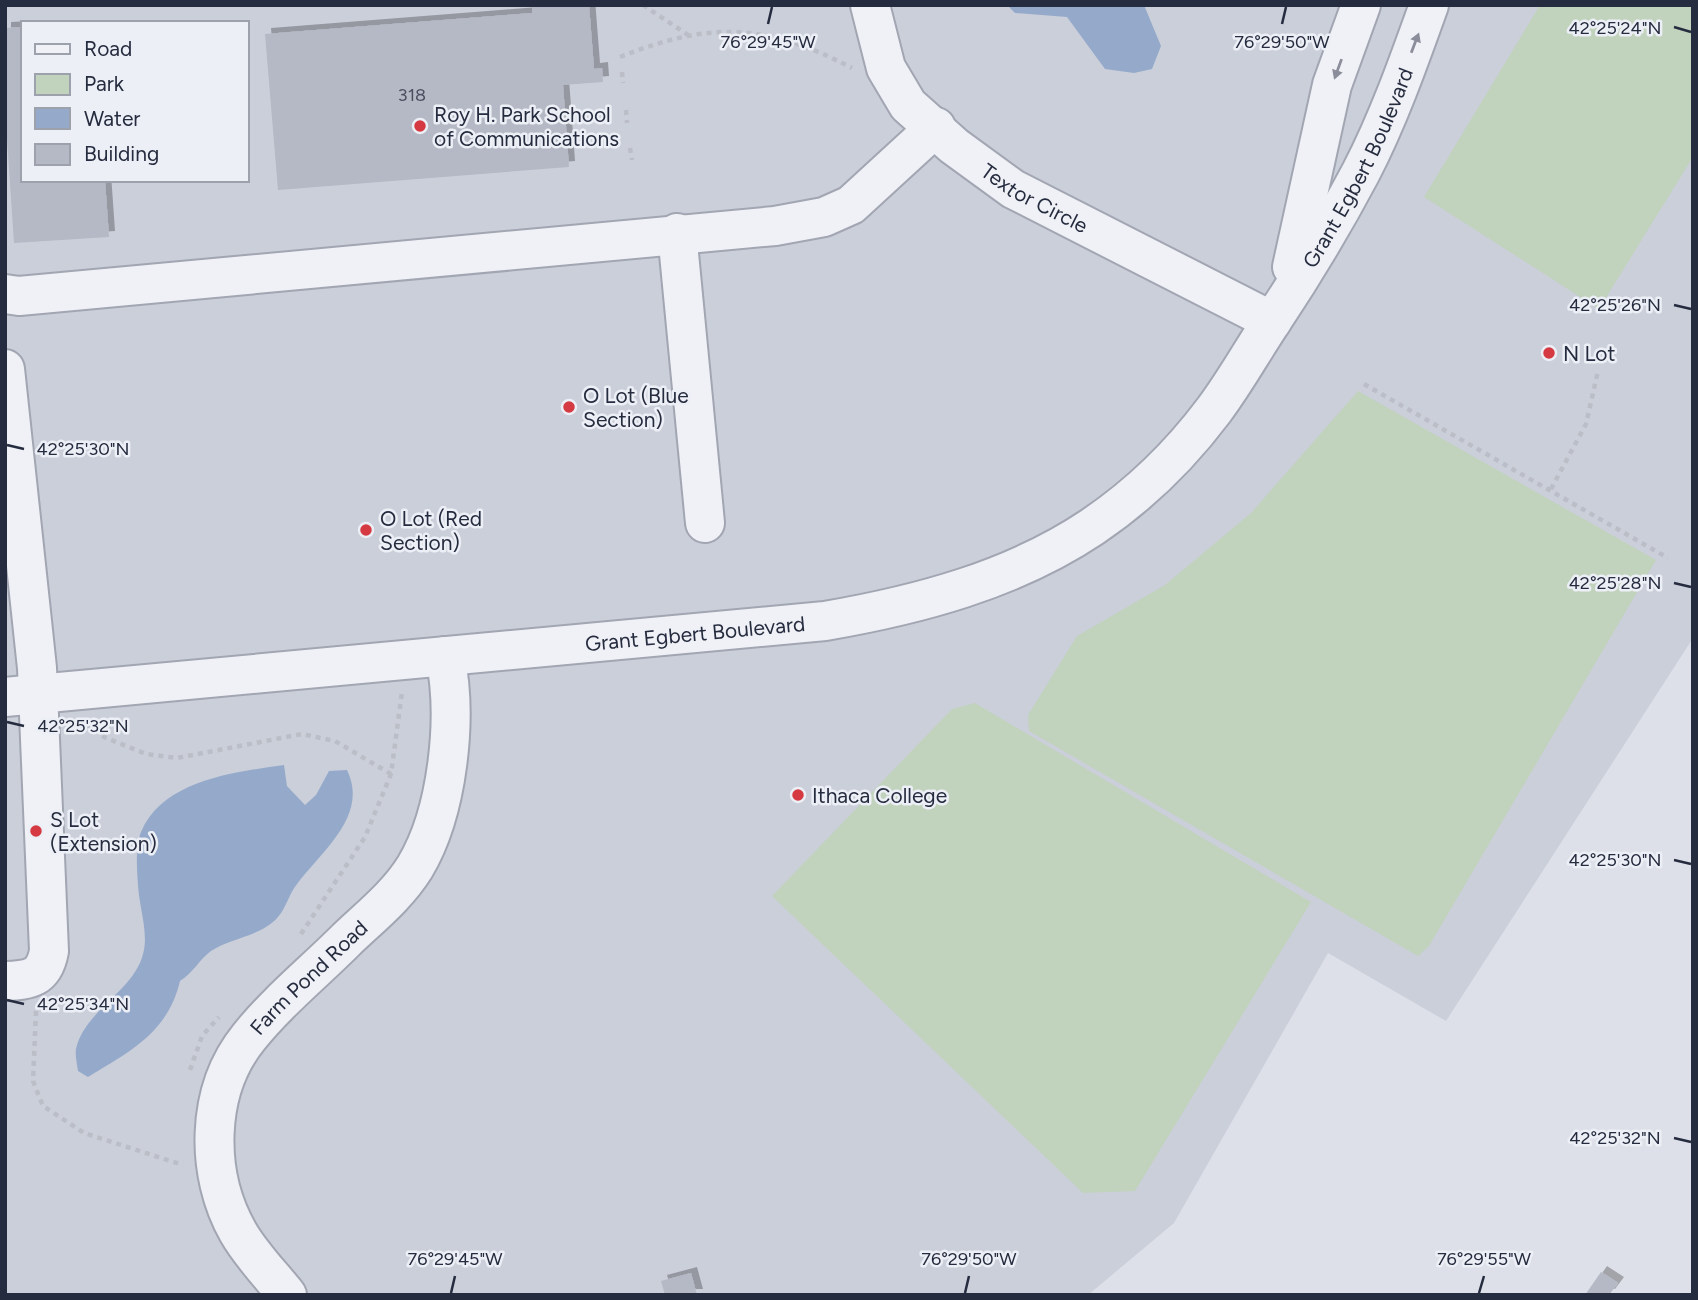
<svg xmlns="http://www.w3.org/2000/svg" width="1698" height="1300" viewBox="0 0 1698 1300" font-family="Figtree,sans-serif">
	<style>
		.built { fill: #cbcfda; fill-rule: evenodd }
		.green { fill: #c1d2bd }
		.water { fill: #95aaca }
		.building { fill: #b4b9c5; filter: url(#shadow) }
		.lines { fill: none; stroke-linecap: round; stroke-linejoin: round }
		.minor-casing { stroke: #a2a6b2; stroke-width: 42 }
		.path { stroke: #bbbec6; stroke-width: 4.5; stroke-dasharray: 5 5; stroke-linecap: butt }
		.minor { stroke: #f0f1f6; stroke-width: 38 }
		.oneway { fill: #8b8e9a }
		.ticks { fill: none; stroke: #262c3f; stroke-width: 2.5 }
		.poi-dot { fill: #d53a42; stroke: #eceff5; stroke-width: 2.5 }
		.labels { text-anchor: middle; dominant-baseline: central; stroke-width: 5; stroke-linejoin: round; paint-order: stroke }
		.number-label { font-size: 18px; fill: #4a4f60 }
		.poi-label { font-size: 21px; fill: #262c3f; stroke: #eceff5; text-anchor: start }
		.street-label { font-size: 21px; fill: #262c3f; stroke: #eceff5 }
		.ticks-label { font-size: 18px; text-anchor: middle; fill: #262c3f; stroke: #eceff5; stroke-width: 5; stroke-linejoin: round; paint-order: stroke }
	</style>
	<defs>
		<filter id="shadow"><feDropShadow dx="6" dy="-6" stdDeviation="0" flood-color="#0004"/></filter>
	</defs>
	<rect width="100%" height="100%" fill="#dde0e8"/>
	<path class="built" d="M5 5H1693V638L1446 1021 1328 953 1174 1223 1088 1295H5ZM23 23H247V180H23Z"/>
	<g class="green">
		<path d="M1540 5H1693V157L1599 309 1424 197Z"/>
		<path d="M1358 391 1656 560 1429 946 1418 956 1029 731 1028 715 1077 636 1165 585 1251 513Z"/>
		<path d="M975 703 1311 902 1135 1191 1083 1193 772 896 952 709Z"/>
	</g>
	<g class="water">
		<path d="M1007 5H1144L1161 46 1152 69 1134 73 1105 69 1067 17 1015 13Z"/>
		<path d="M284 765 287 786 305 805 316 795 329 771 347 770C369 815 323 850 297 884 289 894 286 908 278 917 262 936 230 938 211 951 199 960 193 973 180 981 168 1032 131 1051 88 1077L78 1071C77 1065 75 1055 76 1049 84 1011 134 991 143 954 149 933 139 907 138 885 137 871 135 846 141 832 163 780 235 772 284 765Z"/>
	</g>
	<g class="building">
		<path d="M532 5H589L594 69 602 68 603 82 563 85 569 167 278 190 265 34 532 13Z"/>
		<path d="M23 27V180H105L109 237 14 243 5 110V28Z"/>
		<path d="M1601 1272 1618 1283 1609 1295H1585Z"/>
		<path d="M691 1273 697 1295H665L661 1281Z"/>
	</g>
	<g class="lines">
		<defs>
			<g id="minor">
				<path id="s1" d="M870 5 886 68 908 105 954 146 1013 189 1272 321"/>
				<path d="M677 233 705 523"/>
				<path d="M1292 267 1332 85 1361 5"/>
				<path d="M5 294 19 296 775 226 824 217 851 205 936 127"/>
				<path d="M5 369 37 668 49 951C44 978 31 980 5 981"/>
				<path id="s2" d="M5 697 825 621C918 605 1013 580 1092 527 1138 496 1181 454 1214 410 1235 382 1252 351 1272 321 1304 273 1334 223 1361 172 1388 120 1409 61 1429 5"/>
				<path id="s3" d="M287 1295C271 1275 251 1255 238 1232 205 1174 205 1091 249 1037 277 1002 314 972 346 940 370 917 397 896 415 867 448 812 458 718 445 656"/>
			</g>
		</defs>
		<use href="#minor" class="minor-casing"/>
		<g class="path">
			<path d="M643 5 688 35"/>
			<path d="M620 57C710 21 766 23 852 68"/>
			<path d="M622 72 623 83"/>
			<path d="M626 110 627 123"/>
			<path d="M630 148 632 160"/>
			<path d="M1364 384 1668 558"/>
			<path d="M1551 489 1586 424 1598 371"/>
			<path d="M86 724 104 737 146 754 177 758 302 734 335 741 391 774"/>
			<path d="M301 934 365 837 391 774 402 692"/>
			<path d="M36 1011 33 1081 43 1106 84 1133 183 1165"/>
			<path d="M190 1070 202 1036 219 1017"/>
		</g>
		<use href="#minor" class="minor"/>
	</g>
	<defs><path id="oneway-solid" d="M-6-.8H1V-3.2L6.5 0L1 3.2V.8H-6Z" transform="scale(1.75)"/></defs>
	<g class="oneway">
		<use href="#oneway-solid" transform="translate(1415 43) rotate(-69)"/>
		<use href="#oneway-solid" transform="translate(1338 69) rotate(110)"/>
	</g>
	<path class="ticks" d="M768 24 772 7M1282 24 1286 7M1674 27 1691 32M1674 305 1691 309M7 445 24 449M1674 583 1691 587M7 722 24 726M1674 860 1691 864M7 1000 24 1004M1674 1138 1691 1142M451 1293 455 1276M965 1293 969 1276M1479 1293 1484 1276"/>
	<g class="poi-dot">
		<circle cx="420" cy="126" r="7"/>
		<circle cx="1549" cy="353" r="7"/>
		<circle cx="569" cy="407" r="7"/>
		<circle cx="366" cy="530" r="7"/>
		<circle cx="798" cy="795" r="7"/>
		<circle cx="36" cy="831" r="7"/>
	</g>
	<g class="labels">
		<g class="number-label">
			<text x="412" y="95">318</text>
		</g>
		<g class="poi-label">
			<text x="434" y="114">Roy H. Park School<tspan x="434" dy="24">of Communications</tspan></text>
			<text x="1563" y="353">N Lot</text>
			<text x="583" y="395">O Lot (Blue<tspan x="583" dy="24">Section)</tspan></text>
			<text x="380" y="518">O Lot (Red<tspan x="380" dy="24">Section)</tspan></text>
			<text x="812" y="795">Ithaca College</text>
			<text x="50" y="819">S Lot<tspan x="50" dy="24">(Extension)</tspan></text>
		</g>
		<g class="street-label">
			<text stroke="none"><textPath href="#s2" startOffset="1561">Grant Egbert Boulevard</textPath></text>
			<text stroke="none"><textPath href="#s1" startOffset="266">Textor Circle</textPath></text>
			<text stroke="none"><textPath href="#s2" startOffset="693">Grant Egbert Boulevard</textPath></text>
			<text stroke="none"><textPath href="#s3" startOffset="371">Farm Pond Road</textPath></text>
		</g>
	</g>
	<g class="ticks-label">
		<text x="1615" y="34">42°25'24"N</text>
		<text x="768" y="48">76°29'45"W</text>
		<text x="1282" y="48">76°29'50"W</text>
		<text x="1615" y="311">42°25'26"N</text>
		<text x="83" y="455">42°25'30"N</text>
		<text x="1615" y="589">42°25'28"N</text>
		<text x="83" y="732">42°25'32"N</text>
		<text x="1615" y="866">42°25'30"N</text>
		<text x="83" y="1010">42°25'34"N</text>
		<text x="1615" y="1144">42°25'32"N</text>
		<text x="455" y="1265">76°29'45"W</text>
		<text x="969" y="1265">76°29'50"W</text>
		<text x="1484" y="1265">76°29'55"W</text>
	</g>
	<rect width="1698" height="1300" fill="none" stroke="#262c3f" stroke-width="14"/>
	<rect x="21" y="21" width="228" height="161" fill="#eceff5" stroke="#9da1ac" stroke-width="2"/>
	<rect x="35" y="44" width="35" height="10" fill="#f0f1f6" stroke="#9da1ac" stroke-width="2"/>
	<text x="84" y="56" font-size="21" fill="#262c3f">Road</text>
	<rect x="35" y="74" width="35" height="21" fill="#c1d2bd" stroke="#9da1ac" stroke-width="2"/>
	<text x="84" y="91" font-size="21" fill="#262c3f">Park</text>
	<rect x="35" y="108" width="35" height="21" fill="#95aaca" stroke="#9da1ac" stroke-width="2"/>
	<text x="84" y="126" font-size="21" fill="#262c3f">Water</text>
	<rect x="35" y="144" width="35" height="21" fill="#b4b9c5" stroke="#9da1ac" stroke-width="2"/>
	<text x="84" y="161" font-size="21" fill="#262c3f">Building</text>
</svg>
